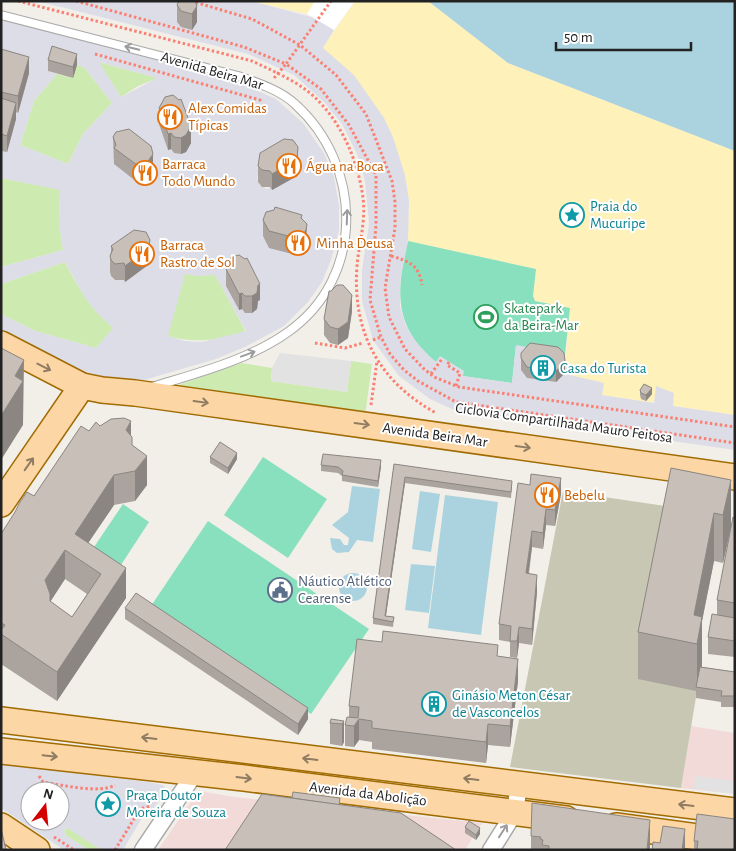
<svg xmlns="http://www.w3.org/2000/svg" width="736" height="851" viewBox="0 0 736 851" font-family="'Alegreya Sans',sans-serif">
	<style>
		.commercial { fill: #f2dad9 }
		.construction { fill: #c7c7b4 }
		.grass { fill: #cdebb0 }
		.sand { fill: #fff1ba }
		.pitch { fill: #88e0be }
		.parking { fill: #e2e2e2 }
		.plaza { fill: #dddde8; fill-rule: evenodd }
		.water { fill: #aad3df }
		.pier { fill: #fff }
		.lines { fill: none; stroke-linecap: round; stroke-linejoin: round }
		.lane-casing { stroke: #a9a9a9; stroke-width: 10 }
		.street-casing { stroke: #a9a9a9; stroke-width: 19 }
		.primary-casing { stroke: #a06b00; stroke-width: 28 }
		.path { stroke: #fa8072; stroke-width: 3; stroke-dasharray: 2.5 2.5; stroke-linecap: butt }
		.lane { stroke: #fff; stroke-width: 8 }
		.street { stroke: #fff; stroke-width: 16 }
		.primary { stroke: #fcd6a4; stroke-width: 25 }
		.wall { fill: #aba49e; fill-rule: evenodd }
		.shaded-wall { fill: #8b8681 }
		.building { fill: #c7bfb8; stroke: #8b8681; fill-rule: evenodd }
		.oneway { stroke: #9c9c9c }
		.oneway2 { stroke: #8f7c63 }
		.labels { text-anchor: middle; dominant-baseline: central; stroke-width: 4; stroke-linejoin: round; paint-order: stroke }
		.street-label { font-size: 15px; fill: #222; stroke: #fff }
		.food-label { font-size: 15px; fill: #c56008; stroke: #fff; text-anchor: start }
		.culture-label { font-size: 15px; fill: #0d838f; stroke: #fff; text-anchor: start }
		.leisure-label { font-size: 15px; fill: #27864d; stroke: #fff; text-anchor: start }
		.service-label { font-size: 15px; fill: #4e5e75; stroke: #fff; text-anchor: start }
	</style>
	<rect width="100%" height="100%" fill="#f2efe9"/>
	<g class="commercial">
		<path d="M691 726 735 733V794L681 788Z"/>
		<path d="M198 791 235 797 482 823 465 850H158Z"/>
	</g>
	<path class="construction" d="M563 491 672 507 697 691 681 788 510 767Z"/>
	<g class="grass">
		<path d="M98 62 158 78 138 86 121 97Z"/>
		<path d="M77 65 84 67 112 103 83 134 68 164 20 145 34 101 57 74 72 78Z"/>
		<path d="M1 178 60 189 59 223 63 250 1 267Z"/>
		<path d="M65 262C78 288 91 308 114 328L96 348 35 331 1 314V284Z"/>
		<path d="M185 273 198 276 215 274 246 332C218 340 196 344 167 336Z"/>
		<path d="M351 361 372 364 365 416 170 388 242 363 272 368 271 381 347 392Z"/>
		<path d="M68 828 102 850H89L65 835 64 830Z"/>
	</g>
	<g class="sand">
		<path d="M251 1H315L307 14Z"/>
		<path d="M355 1H428L508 63 735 151V415L673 406 656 387 654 403 602 395 604 383 570 375 565 363 570 308 535 301 533 296 536 269 408 241 409 201 405 175 323 47Z"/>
	</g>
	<g class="pitch">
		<path d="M408 241 536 269 533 296 535 301 570 308 565 354 516 346 512 383 462 376 463 371 440 357 436 362C393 327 396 290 408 241Z"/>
		<path d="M263 457 327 499 288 558 224 515Z"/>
		<path d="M123 504 149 522 117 571 90 553Z"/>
		<path d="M208 521 369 629 311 714 151 606Z"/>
	</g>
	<g class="parking">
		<path d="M280 353 351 361 347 392 271 381 272 368Z"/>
		<path d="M695 776 735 781V794L694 789Z"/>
	</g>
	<g class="plaza">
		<path d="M37 1H251L319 19 334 30 323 48 354 75 384 118 393 137 405 175 409 201 408 241 400 282V306L406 326 416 342 429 356 436 362 440 356 464 371 463 376 512 383 516 345 565 354V363L570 375 604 383 602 395 654 403 656 386 674 393 673 406 735 415V450L454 410 430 399 399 376 373 340 362 301V270L369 224 365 181 357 154 342 124 324 102 294 75 248 54ZM521 364H564L565 373 555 382 528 378 521 370Z"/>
		<path d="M1 17 240 83 276 99 303 123 324 153 334 177 339 205V230L331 260 322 282 308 302 284 326 245 347 216 359 134 383 62 367 1 335V314L35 331 96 348 113 328 96 312 85 298 65 262 1 284V267L63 250 59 223 60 190 1 178V151L7 152 1 65ZM52 57 84 67 112 103 83 134 68 164 20 145 34 101 57 74 48 71ZM99 62 157 78 121 97ZM114 151 153 171 150 178 136 181 114 159ZM298 163V172L295 174 267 189 260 185 257 178 259 174ZM263 236 307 241V244L304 250 297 252 268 245ZM149 252 150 260 147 263 124 280H115L111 276 110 272ZM185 274 198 276 215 275 246 331 202 342 185 341 168 336ZM226 286 260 300 258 301 257 309 248 313 242 309 239 310Z"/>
		<path d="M1 764 149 782 163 785 167 791 153 809 145 813 123 850H102L67 828 64 830 65 835 89 850H64L1 808ZM30 791H60V821H30Z"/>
	</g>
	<g class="water">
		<path d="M428 1H735V151L508 63Z"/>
		<path d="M352 486 380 489 373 542 357 540 349 552 337 553 332 549 330 538 340 539 344 545H348L349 538 332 525 348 512Z"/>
		<path d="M420 491 440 494 431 552 412 549Z"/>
		<path d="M445 495 498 502 481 635 428 628Z"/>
		<path d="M411 564 435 566 429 613 405 610Z"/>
		<circle cx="353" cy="587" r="14"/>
	</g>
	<path class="pier" d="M315 1H355L334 30 307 14Z"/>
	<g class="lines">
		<defs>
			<path id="lane" d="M1 15 238 76C258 83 280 90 295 104 363 165 366 277 288 332 249 360 197 373 152 387"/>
			<g id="street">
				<path d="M143 850 195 773"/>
				<path d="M491 850 515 812 519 785"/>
			</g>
			<g id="primary">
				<path d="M1 344 82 386 102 390 135 393 735 477"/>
				<path d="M1 504 82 386"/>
				<path d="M1 720 735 811"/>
				<path d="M1 751 244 778 566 819"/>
				<path d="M1 826 37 850"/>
				<path d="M616 826 735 842"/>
			</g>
		</defs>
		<use href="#lane" class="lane-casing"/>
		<use href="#street" class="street-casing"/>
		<use href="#primary" class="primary-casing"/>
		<g class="path">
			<path d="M18 1 252 61C269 69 287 77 302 87 337 111 358 158 363 198 366 221 359 243 357 266 352 331 378 381 436 413"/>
			<path d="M76 1 244 47 286 64 331 1"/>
			<path d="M191 1 252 19 300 45 336 75 366 114 392 181 395 202V228L385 288 389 317 405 349 423 368 434 377 459 387 735 427"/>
			<path d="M95 54 260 100 261 98"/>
			<path d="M274 78 286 64 321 89 349 125 376 175V225L370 300 381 337 390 354 404 370 418 381 456 402 735 443"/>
			<path d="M391 256C409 261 419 265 422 285"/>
			<path d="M373 340 381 337"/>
			<path d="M315 343 345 348 363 343"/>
			<path d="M449 362 447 365 460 373 456 386"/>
			<path d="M431 374 442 359"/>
			<path d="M371 405 377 361"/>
			<path d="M39 776 43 782C62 785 100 794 115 785"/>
			<path d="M54 837 74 850"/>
			<path d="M115 850 140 809 151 806"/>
		</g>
		<use href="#lane" class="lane"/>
		<use href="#street" class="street"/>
		<use href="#primary" class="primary"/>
	</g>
	<g class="wall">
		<path d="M195 1 197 22 192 30 181 27 177 22V5Z"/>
		<path d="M1 49 29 73 18 113 16 112V119L7 152 1 151Z"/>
		<path d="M48 60 77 65 73 78 48 71Z"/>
		<path d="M159 108 191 143 186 152 181 154 174 153 171 149 168 150 159 124Z"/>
		<path d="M116 132 153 171 146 181 138 179 137 182 114 164 113 137Z"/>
		<path d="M298 163 297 176 272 190 270 187H262L258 182V166Z"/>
		<path d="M302 219 307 241 306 246 304 250 297 252 296 255 269 248 263 236V220Z"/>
		<path d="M111 246 150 256 148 265 125 282 124 280H115L111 276 110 272V256L111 252Z"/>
		<path d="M226 269 260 300 258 301 257 309 252 313H245L242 309 239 310 226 286Z"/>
		<path d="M352 311 348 338 338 345 330 343 324 335V319Z"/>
		<path d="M521 353 565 373 556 382 527 378 521 370Z"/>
		<path d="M640 390 652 394 646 401 641 399 640 395Z"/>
		<path d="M100 426 131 436 132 445 147 485 135 501 114 505 88 543 126 598 57 701 1 664V534L89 431ZM65 579 87 594 72 617 50 602Z"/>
		<path d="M210 457 237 459 228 474 210 463Z"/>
		<path d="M394 464 512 486 511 498 405 483 386 616 394 617 393 627 373 624V618Z"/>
		<path d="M321 465 381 466 378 487 342 481V476L338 473 321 471Z"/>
		<path d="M731 480V527L723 563 714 561 702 621V667L735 672V702L734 707H721V702L696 698V691L638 679V632Z"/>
		<path d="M530 485 561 494 555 526 546 525 543 549 532 547 529 574 537 592 532 645 519 643 517 658 510 657V642L499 640V624Z"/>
		<path d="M735 518V657L708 654V637L717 615V600Z"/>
		<path d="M125 608 308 719 298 735 125 619Z"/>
		<path d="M498 657 518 681 510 747 488 745 486 763 372 749V742L359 740 354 747 345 746V725L349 717V706Z"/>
		<path d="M344 721V742L342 746 330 744V723Z"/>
		<path d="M735 819V850H694V841Z"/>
		<path d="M465 827 480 834 476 840 465 833Z"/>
		<path d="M531 836 650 850H531Z"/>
	</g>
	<g class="shaded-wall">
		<path d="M197 6V22L192 30V14Z"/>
		<path d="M77 54V65L73 78V67Z"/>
		<path d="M29 57V73L18 113V96Z"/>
		<path d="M16 103V119L7 152V136Z"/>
		<path d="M191 126V143L186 152 181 154V138Z"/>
		<path d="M171 133V149L168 150V134Z"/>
		<path d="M298 147V163L297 176 272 190V174Z"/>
		<path d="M153 154V171L146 181V164Z"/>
		<path d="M138 163V179L137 182V165Z"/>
		<path d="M302 215V232L307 224 306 246 304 250 297 252 296 255V238Z"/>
		<path d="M150 240V256L148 265 125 282V266Z"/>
		<path d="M260 284V300L258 301 257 309 252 313V296L258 285Z"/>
		<path d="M242 293V309L239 310V294Z"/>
		<path d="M352 295V311L348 338 338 345V329Z"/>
		<path d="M24 360 23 425 1 460V416L15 376Z"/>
		<path d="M565 361V373L556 382V371Z"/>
		<path d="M652 388V394L646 401V395Z"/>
		<path d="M131 421V450L126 430Z"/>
		<path d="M237 453V459L228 474V468Z"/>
		<path d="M147 456V485L135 501V471Z"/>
		<path d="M381 460V466L378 487V481Z"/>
		<path d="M114 475V505L78 558 75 534Z"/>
		<path d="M405 477V483L385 622V616Z"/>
		<path d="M561 478V494L555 526V510Z"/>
		<path d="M731 480V527L723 563V515Z"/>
		<path d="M546 509V525L543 549V533Z"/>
		<path d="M714 513V561L702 621V665L698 687H697V644L694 615Z"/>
		<path d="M532 531V547L526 590V573Z"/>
		<path d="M65 550V579L50 602 45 580Z"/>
		<path d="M126 568V598L57 701V672Z"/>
		<path d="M537 575V592L532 645V629Z"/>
		<path d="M519 627V643L517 658V641Z"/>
		<path d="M518 659V681L510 747V726Z"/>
		<path d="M308 708V719L298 735V724Z"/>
		<path d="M359 719V740L354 747V726Z"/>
		<path d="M344 721V742L342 746V724Z"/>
		<path d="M488 724V745L486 763V742Z"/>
		<path d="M650 820V850H647Z"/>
		<path d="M480 828V834L476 840V835Z"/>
		<path d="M685 829V850H682Z"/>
	</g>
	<g class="building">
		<path d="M179 1H195L197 6 192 14 181 11 177 5Z"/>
		<path d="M52 46 77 54 73 67 48 60Z"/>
		<path d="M1 49 29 57 18 96 1 92Z"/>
		<path d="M173 95 179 100 181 99 191 126 186 135 181 138 174 137 171 133 168 134 159 108 165 97Z"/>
		<path d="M1 98 16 103 7 136 1 134Z"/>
		<path d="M129 129 151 146 153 154 146 164 138 163 137 165 114 148 116 145 113 137 116 132Z"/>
		<path d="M284 139 293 140 298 147 297 160 272 174 270 171 262 170 258 166 260 153Z"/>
		<path d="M275 207 302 215 301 218 307 224 306 230 304 233 297 235 296 238 269 231 263 220 266 212 274 210Z"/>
		<path d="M134 230 146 232 150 240 148 249 125 266 124 263 115 264 111 260 110 256 113 249 111 246Z"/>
		<path d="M239 255 245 259 247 258 260 284 258 285 257 293 252 296H245L242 293 239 294 226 269 231 257Z"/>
		<path d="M337 285H343L352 295 348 322 338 329 330 327 324 319 329 291H331Z"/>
		<path d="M530 343 558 347 564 353 565 361 556 371 527 367 521 358V353Z"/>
		<path d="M1 348 24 360 15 376 23 381 1 416Z"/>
		<path d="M644 384 652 388 646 395 641 393 640 390Z"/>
		<path d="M124 418 131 421 126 430 132 437V445L147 456 135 471 114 475 75 534 126 568 57 672 1 634V630L5 625 1 623V534L15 512 20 502 27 492 34 496 81 426 89 431 96 422 100 426 111 419ZM65 550 101 574 72 617 50 601V594L45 580Z"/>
		<path d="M220 442 237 453 228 468 210 457Z"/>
		<path d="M323 454 381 460 378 481 342 475 343 471 338 467 321 465Z"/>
		<path d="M394 464 512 481 511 492 405 477 385 616 394 617 393 622 373 618Z"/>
		<path d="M671 468 731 480 723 515 714 513 694 615 702 617 697 644 638 632Z"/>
		<path d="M531 474 561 478 555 510 546 509 543 533 532 531 526 573 537 575 532 629 519 627 517 641H510L511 626 499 624 518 483 530 485Z"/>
		<path d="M733 517 735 518V603L717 600Z"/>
		<path d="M136 593 308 708 298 724 125 608Z"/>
		<path d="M712 614 735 618V641L708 637Z"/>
		<path d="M383 631 498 645 497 656 518 659 510 726 488 724 486 742 372 728V721L359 719 354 726 345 725 347 717 358 718 359 707 349 706 357 639 382 642Z"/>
		<path d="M700 667 735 672V691L734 696H721L722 691 696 687Z"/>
		<path d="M331 719 344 721 342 724 330 723Z"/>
		<path d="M293 792 340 798 339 805 292 798Z"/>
		<path d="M262 794 401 813 456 850H225Z"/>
		<path d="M532 803 650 820 647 850H549V846L542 845 543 840 540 839 541 837 531 836Z"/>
		<path d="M697 814 735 819V850H697L698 841H694Z"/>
		<path d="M469 821 480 828 476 835 465 827Z"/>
		<path d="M663 826 685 829 682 850H652L653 842 660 843Z"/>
		<path d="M1 828 6 850H1Z"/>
	</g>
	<defs><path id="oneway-shaft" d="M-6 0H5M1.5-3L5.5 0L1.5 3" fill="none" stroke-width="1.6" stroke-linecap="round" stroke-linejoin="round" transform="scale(1.25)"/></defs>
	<g class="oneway">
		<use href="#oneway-shaft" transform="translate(132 48) rotate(-166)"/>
		<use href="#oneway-shaft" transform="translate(347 217) rotate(-88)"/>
		<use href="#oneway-shaft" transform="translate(248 354) rotate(-20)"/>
		<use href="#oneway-shaft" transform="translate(503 831) rotate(-57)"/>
	</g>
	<g class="oneway2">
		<use href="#oneway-shaft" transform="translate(44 367) rotate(27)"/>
		<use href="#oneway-shaft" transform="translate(201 402) rotate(8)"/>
		<use href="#oneway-shaft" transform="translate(362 424) rotate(8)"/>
		<use href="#oneway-shaft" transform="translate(523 447) rotate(8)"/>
		<use href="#oneway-shaft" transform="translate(29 464) rotate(-55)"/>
		<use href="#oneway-shaft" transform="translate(149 738) rotate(-173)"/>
		<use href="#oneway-shaft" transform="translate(50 756) rotate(6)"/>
		<use href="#oneway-shaft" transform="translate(310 759) rotate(-173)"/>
		<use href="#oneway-shaft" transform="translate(244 778) rotate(7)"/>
		<use href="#oneway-shaft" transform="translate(471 779) rotate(-173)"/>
		<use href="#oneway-shaft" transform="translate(686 805) rotate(-173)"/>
	</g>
	<defs>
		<symbol id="restaurant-ring" viewBox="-11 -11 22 22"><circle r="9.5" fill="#fff" stroke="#e8710a" stroke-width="1.5"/><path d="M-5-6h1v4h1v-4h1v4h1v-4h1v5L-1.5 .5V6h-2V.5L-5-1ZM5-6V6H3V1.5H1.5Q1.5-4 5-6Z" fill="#e8710a"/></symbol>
		<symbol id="sight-ring" viewBox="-11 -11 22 22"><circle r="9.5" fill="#fff" stroke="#0f9aa8" stroke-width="1.5"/><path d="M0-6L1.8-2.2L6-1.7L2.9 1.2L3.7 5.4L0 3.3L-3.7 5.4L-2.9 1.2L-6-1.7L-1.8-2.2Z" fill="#0f9aa8"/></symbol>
		<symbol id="stadium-ring" viewBox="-11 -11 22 22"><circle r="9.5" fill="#fff" stroke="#2e9e5b" stroke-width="1.5"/><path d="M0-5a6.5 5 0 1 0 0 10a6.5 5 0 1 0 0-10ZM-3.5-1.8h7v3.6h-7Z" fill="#2e9e5b"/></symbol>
		<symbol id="building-ring" viewBox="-11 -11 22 22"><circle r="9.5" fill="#fff" stroke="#0f9aa8" stroke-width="1.5"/><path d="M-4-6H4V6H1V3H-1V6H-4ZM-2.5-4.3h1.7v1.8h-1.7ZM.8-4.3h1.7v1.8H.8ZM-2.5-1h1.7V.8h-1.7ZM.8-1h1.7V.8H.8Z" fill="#0f9aa8"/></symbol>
		<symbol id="civic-ring" viewBox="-11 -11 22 22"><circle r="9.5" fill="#fff" stroke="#5c6f8a" stroke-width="1.5"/><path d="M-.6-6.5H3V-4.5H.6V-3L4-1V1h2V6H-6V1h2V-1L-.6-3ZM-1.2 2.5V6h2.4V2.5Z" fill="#5c6f8a"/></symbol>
	</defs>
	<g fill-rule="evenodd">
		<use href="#restaurant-ring" x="156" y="103" width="28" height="28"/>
		<use href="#restaurant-ring" x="275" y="152" width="28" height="28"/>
		<use href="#restaurant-ring" x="131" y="159" width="28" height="28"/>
		<use href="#sight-ring" x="558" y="201" width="28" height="28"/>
		<use href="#restaurant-ring" x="284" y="229" width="28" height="28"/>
		<use href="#restaurant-ring" x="128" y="240" width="28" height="28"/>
		<use href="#stadium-ring" x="472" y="303" width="28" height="28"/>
		<use href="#building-ring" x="529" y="354" width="28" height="28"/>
		<use href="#restaurant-ring" x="533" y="481" width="28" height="28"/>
		<use href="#civic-ring" x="266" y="576" width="28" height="28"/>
		<use href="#building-ring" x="420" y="690" width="28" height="28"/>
		<use href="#sight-ring" x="94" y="790" width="28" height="28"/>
	</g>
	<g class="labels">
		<g class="street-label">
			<text transform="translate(212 71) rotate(16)">Avenida Beira Mar</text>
			<text transform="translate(564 423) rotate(8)">Ciclovia Compartilhada Mauro Feitosa</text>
			<text transform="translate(435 435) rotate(8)">Avenida Beira Mar</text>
			<text transform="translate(368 794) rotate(7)">Avenida da Abolição</text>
		</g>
		<g class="food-label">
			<text x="188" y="108">Alex Comidas<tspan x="188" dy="17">Típicas</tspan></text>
			<text x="162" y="164">Barraca<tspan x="162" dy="17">Todo Mundo</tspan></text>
			<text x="306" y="166">Água na Boca</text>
			<text x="316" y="243">Minha Deusa</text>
			<text x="160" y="245">Barraca<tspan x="160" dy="17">Rastro de Sol</tspan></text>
			<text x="564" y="495">Bebelu</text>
		</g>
		<g class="culture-label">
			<text x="590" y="206">Praia do<tspan x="590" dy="17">Mucuripe</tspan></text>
			<text x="560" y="368">Casa do Turista</text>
			<text x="452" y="695">Ginásio Meton César<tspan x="452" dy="17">de Vasconcelos</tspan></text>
			<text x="126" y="795">Praça Doutor<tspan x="126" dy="17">Moreira de Souza</tspan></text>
		</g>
		<g class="leisure-label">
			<text x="504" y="308">Skatepark<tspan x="504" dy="17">da Beira-Mar</tspan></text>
		</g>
		<g class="service-label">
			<text x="298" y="581">Náutico Atlético<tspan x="298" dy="17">Cearense</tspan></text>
		</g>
	</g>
	<rect width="736" height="851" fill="none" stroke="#222222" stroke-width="5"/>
	<g transform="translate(45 806) rotate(16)"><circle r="24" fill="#ffffff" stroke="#a7a7a7"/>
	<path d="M0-4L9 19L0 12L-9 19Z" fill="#d40000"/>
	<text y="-8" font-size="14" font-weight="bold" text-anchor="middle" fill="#222222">N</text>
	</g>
	<path d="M556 42v8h135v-8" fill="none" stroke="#222222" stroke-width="2.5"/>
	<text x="564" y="42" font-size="15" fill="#222222" stroke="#ffffff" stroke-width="4" paint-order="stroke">50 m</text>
</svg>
